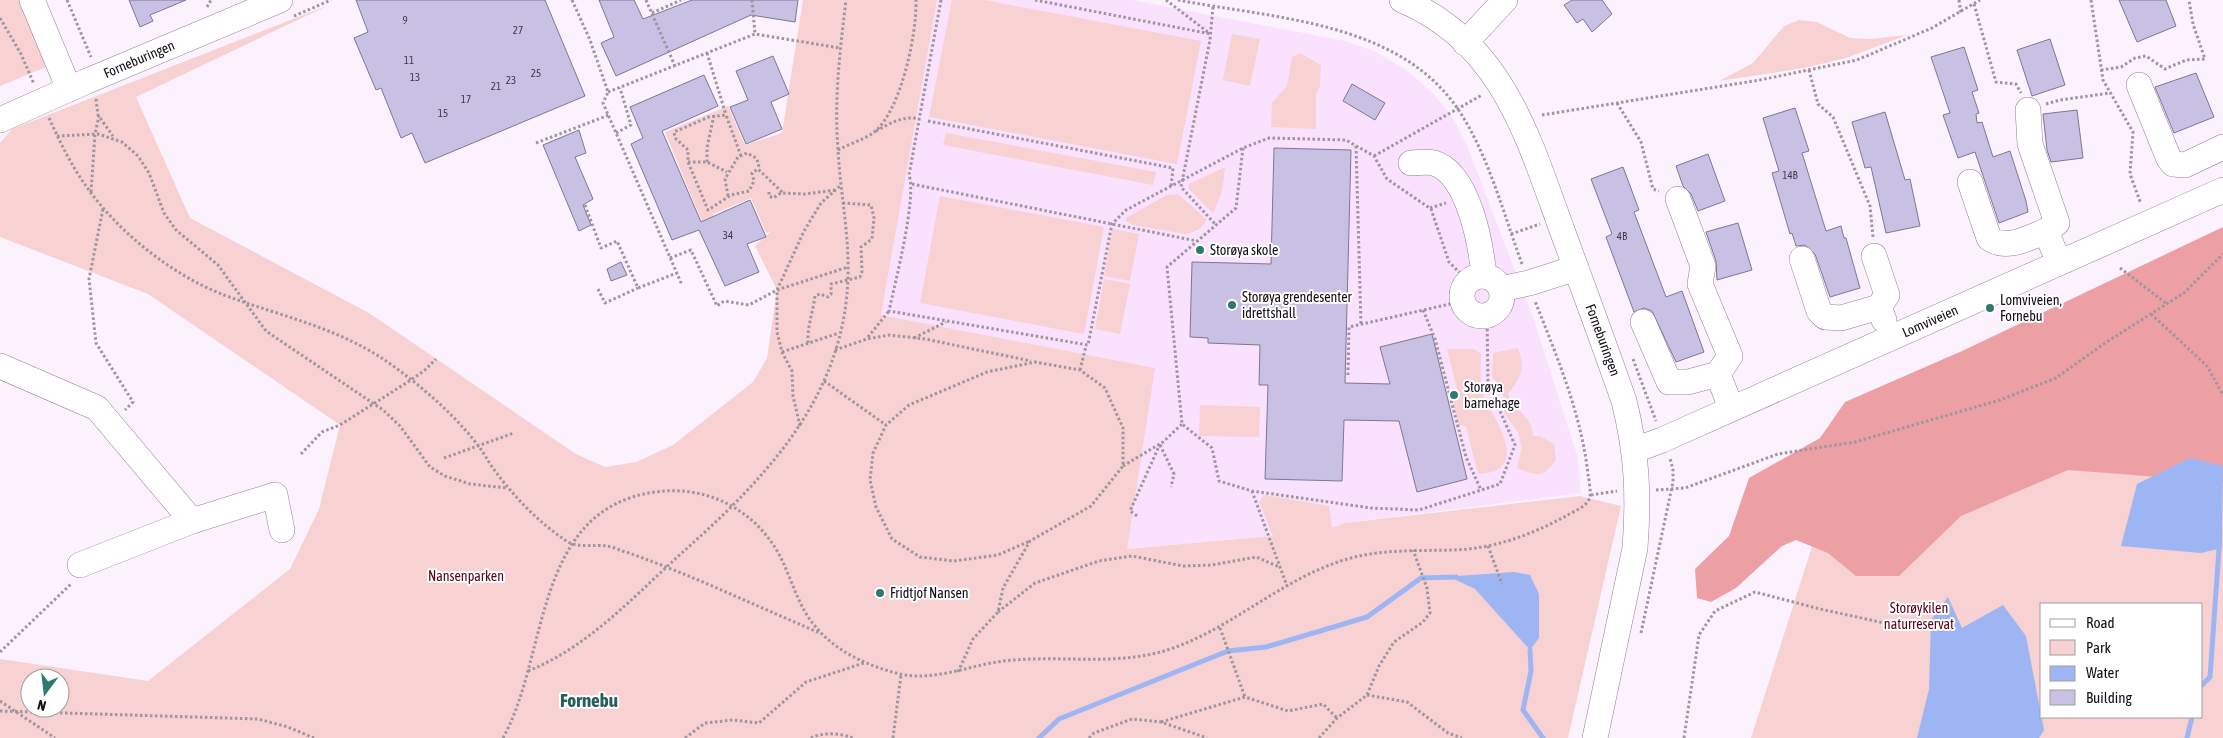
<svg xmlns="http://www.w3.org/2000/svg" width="2223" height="738" viewBox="0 0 2223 738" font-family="'Asap Condensed',sans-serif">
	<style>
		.built { fill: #fae1fe }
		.green { fill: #f8d1d3; fill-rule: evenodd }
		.forest { fill: #eda0a4 }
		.water { fill: #9eb5f3 }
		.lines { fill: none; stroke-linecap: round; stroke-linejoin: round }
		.stream { stroke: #9eb5f3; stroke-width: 5 }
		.building { fill: #c8c1e4; stroke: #7d7696 }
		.minor-casing { stroke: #967e99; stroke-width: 26 }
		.path { stroke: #9e95a0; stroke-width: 3; stroke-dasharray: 2.5 2.5; stroke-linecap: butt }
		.minor { stroke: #fff; stroke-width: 25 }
		.poi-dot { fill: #2f7872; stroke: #fff; stroke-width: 2 }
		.labels { text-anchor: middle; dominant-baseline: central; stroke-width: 4; stroke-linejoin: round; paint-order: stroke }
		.number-label { font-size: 11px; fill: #423a4a }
		.street-label { font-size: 14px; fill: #150d17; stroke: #fff }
		.poi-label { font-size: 14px; fill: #150d17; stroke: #fff; text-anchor: start }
		.park-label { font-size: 14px; fill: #5b0018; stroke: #fff }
		.district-label { font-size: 19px; font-weight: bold; fill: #265f5a; stroke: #fff }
	</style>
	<rect width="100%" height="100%" fill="#fcf2fe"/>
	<path class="built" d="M937 0H1132L1345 41 1374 51 1406 70 1434 94 1454 120 1466 143 1534 320 1578 458 1581 493 1345 523 1332 529 1273 536 1127 549 1154 368 881 315Z"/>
	<g class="green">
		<path d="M0 0H23L51 65 0 86Z"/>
		<path d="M803 0H937L881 315 1155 368 1127 549 1273 536 1259 502 1264 495 1329 506 1332 528 1345 523 1580 496 1621 506 1568 738H0V659L148 681 290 569 319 509 340 425 148 294 0 237V143L12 129 329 5 136 97 190 218 369 313 576 454 605 467 636 462 673 445 753 382 767 358 777 290 755 246 771 231 766 233 751 198 713 214 714 223 704 227 665 132 728 106 745 145 782 133ZM30 678H60V708H30Z"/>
		<path d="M952 0H984L1201 41 1177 164 929 117Z"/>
		<path d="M1799 20 1817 22 1850 38 1869 39 1907 35 1846 58 1804 68 1719 81 1753 63 1784 26Z"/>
		<path d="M1232 34 1260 39 1250 86 1223 80Z"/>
		<path d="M1300 53 1321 65 1320 86 1316 94V129L1271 127 1272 103 1287 86 1292 57Z"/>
		<path d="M946 133 1156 172 1153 185 943 145Z"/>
		<path d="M1223 168H1225L1222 192 1213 213 1188 188 1189 184Z"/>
		<path d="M1178 194 1206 219C1204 229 1194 232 1185 234L1133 225 1126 221V218L1167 195Z"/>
		<path d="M940 196 1104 227 1084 334 920 303Z"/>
		<path d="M1113 229 1139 234 1130 281 1104 276Z"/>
		<path d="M1104 279 1130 284 1120 334 1095 329Z"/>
		<path d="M1518 348C1525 370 1522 375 1508 394 1515 413 1532 414 1533 436H1540L1554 444 1556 460C1543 478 1537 476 1517 468L1522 448 1518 432 1504 413V399L1500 386 1492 377 1493 353Z"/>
		<path d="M1447 349H1474L1481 354C1481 367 1479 384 1484 397 1491 413 1523 457 1497 470 1492 473 1484 473 1478 474L1466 426 1459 425 1451 394 1458 393Z"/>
		<path d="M1200 405 1260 407 1259 437 1199 436Z"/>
		<path d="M2223 437V738H1751L1836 471ZM2042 604H2202V717H2042Z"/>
	</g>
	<path class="forest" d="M2223 227V482L2068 470 1961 516 1899 576H1856L1828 553 1796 540 1782 546 1736 588 1711 602 1697 598 1695 569 1729 536 1749 478 1820 438 1845 402 1962 351Z"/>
	<g class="water">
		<path d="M2190 458 2223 466 2222 548 2201 553 2121 546 2137 484Z"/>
		<path d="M1514 572 1530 575 1539 594V638L1530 650 1475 589 1454 579 1457 576Z"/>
		<path d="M1948 597 1962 628 2003 605 2026 636 2044 730 2039 738H1917L1929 689 1931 620Z"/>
	</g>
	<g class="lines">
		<g class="stream">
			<path d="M1530 650 1531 671 1523 710 1543 738"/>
			<path d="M2202 685 2210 677 2219 549"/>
			<path d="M1039 738 1059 719 1198 663 1228 651 1266 647 1367 617 1421 578 1456 577"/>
			<path d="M2187 738 2192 717"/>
		</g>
	</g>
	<g class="building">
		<path d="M129 0H186L150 15 153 21 140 27Z"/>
		<path d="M356 0H545L585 96 425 163 412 133 401 138 381 88 376 90 354 38 368 32Z"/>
		<path d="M599 0H634L643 19 692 0H798L795 22 751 15 616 76 601 43 614 37Z"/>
		<path d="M1572 0H1602L1612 14 1592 32 1583 19 1577 23 1564 5Z"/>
		<path d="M2119 0H2166L2176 26 2137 42Z"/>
		<path d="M2050 39 2065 85 2032 96 2017 50Z"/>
		<path d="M1964 47 1978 90 1972 92 1979 113 1976 114 1977 123 1982 122 1993 157 2010 151 2026 201 2028 212 1999 223 1975 152 1958 158 1943 115 1950 113 1931 57Z"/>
		<path d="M773 56 789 94 771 102 782 129 746 144 730 107 748 100 736 71Z"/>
		<path d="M2196 73 2214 117 2174 133 2155 87Z"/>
		<path d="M704 75 718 106 662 131 701 222 750 200 766 237 747 244 759 272 725 286 699 230 672 240 631 144 643 138 630 107Z"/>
		<path d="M1352 84 1385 103 1375 120 1343 101Z"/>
		<path d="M1795 108 1809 151 1802 153 1826 231 1841 226 1844 238H1846L1860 288 1830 297 1815 254 1805 245 1796 246 1792 233 1790 234 1772 173 1779 171 1763 118Z"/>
		<path d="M2077 110 2083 158 2051 162 2047 150 2043 114Z"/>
		<path d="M1885 112 1905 180 1910 179 1920 226 1886 233 1871 167 1865 168 1852 122Z"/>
		<path d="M579 130 586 153 575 157 593 199 583 205 591 225 579 231 543 145Z"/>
		<path d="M1274 148 1351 150 1345 383 1390 384 1380 347 1432 334 1467 479 1417 492 1399 421 1344 420 1342 481 1265 479 1268 385H1259L1260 345 1208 343V338L1190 337 1192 262 1271 264Z"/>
		<path d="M1708 154 1725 201 1698 211 1691 194 1683 186 1676 166Z"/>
		<path d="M1623 167 1639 210 1634 212 1666 297 1682 291 1704 352 1676 362 1652 311 1644 308 1634 312 1606 237 1612 234 1591 179Z"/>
		<path d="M1738 223 1752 270 1717 280 1716 261 1706 232Z"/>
		<path d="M621 262 627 275 611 281 607 269Z"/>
	</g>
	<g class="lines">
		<defs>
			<g id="minor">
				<path d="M32 0 69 89"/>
				<path d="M1402 0C1502 42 1528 137 1562 230 1583 287 1604 344 1624 401 1637 453 1639 495 1635 548L1595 738"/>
				<path d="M1465 43 1505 0"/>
				<path d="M2139 85 2169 159 2173 164 2185 165 2223 147"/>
				<path d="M2028 110 2030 144 2057 223 2046 231 2059 263"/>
				<path d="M0 120 85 82 280 0"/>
				<path d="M1411 163C1418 163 1427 161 1434 163 1469 174 1481 245 1484 276"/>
				<path d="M1970 182 1989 238C2006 251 2028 238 2046 231"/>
				<path d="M1678 199 1703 266 1700 284 1730 356 1718 374 1731 408"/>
				<path d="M1874 256 1887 295 1879 307 1884 320"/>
				<path d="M1802 259 1819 311 1825 317 1841 318 1879 307"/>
				<circle cx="1482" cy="296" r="20"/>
				<path d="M1501 289 1529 283 1576 268"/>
				<path d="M1643 322 1669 382H1688L1718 374"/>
				<path d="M0 366 97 408 192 521 275 495 282 530"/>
				<path d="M1635 448 1643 447 1662 440 2223 190"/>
				<path d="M80 565 192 521"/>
			</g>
		</defs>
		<use href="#minor" class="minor-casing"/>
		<g class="path">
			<path d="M67 0 91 57"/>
			<path d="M572 0 590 40 608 92 603 103 682 285"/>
			<path d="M646 0 675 66"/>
			<path d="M752 0 755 34"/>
			<path d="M941 0 909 175C917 198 895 283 889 311L1088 345 1112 224 1126 210 1243 148 1269 138 1346 140 1374 156 1387 179 1431 209 1449 262 1463 276"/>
			<path d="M1035 0 1211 34"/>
			<path d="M1166 0 1209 33"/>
			<path d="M1178 0C1276 19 1405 21 1463 117 1490 161 1504 215 1522 264"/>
			<path d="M1959 0 1961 13"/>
			<path d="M2091 0 2103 80 2133 132 2130 174 2141 204"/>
			<path d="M1974 4 1996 82 2016 84 2021 93"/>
			<path d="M207 7 211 0"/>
			<path d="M1213 7 1210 40 1181 187 1216 225"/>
			<path d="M652 13 681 0"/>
			<path d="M294 16 331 0"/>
			<path d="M0 18 21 54 34 84"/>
			<path d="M707 53 726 115"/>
			<path d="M1809 70 1818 104 1833 117 1870 206 1873 237"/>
			<path d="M2101 70 2121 67 2135 58 2146 56 2165 69 2186 60 2205 59 2193 24 2189 0"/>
			<path d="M608 92 755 34 840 48"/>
			<path d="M96 99 98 115 113 136"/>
			<path d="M1617 103 1641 142 1653 189 1659 191"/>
			<path d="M2046 104 2060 100 2110 93"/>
			<path d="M1542 115 1760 80 1857 60 1932 28 1980 0"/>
			<path d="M49 118C60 142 71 165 86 186 118 232 172 275 224 295 288 319 344 328 400 371 428 392 455 416 477 444 483 451 487 460 493 468 513 496 539 523 568 542 578 548 595 544 606 546 614 547 621 551 629 553 694 576 756 606 820 633"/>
			<path d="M928 121 1173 168 1171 187"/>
			<path d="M876 131C889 124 903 115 919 119"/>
			<path d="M616 133 631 125 620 88"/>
			<path d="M57 136 98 134 122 142 138 156 149 173 164 213 176 230 218 265 266 331 383 410 400 426 430 467 445 476 470 484 508 488"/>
			<path d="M536 143 609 115"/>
			<path d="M1356 146 1361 325"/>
			<path d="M1243 148 1236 208 1167 267 1182 424 1212 448 1219 481 1252 491 1371 508 1419 510 1500 484 1515 445 1488 384 1487 316"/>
			<path d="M838 150C849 144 863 140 873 133 901 112 917 34 916 0"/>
			<path d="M741 156 726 115 709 117 674 132 675 138 688 150V162L708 210 731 195 749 191 754 181 752 173 758 169 783 193"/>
			<path d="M1374 156 1482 95"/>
			<path d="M688 162H707L727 172"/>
			<path d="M707 162V148L714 115"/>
			<path d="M912 184 1197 241"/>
			<path d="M91 192 95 134 99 116"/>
			<path d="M769 192V196L773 198 781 193 805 194 836 190"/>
			<path d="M728 196 725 179 738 157 747 153 756 158 759 164 758 169"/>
			<path d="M585 205 601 248 617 241 638 288 677 273"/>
			<path d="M1430 208 1446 203"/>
			<path d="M103 209 89 279 96 343 133 402 125 410"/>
			<path d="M1511 234 1540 224"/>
			<path d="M670 258 691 250 717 306 724 301 749 305 777 290 848 267"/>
			<path d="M2120 268 2167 304"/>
			<path d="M598 289 605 303 638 288"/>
			<path d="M1423 310 1435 339 1466 457 1481 490"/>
			<path d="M2151 314 2207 366 2223 395"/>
			<path d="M868 337 889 311"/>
			<path d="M914 338 946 322"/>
			<path d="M808 343C807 327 813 312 815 296L820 294 828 297 831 294V284L860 277 862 272 861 247 872 239 874 218 871 205 843 203"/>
			<path d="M835 350 867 339 889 335 925 339 1031 361"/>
			<path d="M782 352 839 333"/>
			<path d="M1633 359 1656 421"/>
			<path d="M1080 370 1086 346"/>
			<path d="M1348 375 1349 327 1463 301"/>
			<path d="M824 381 886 425"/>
			<path d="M800 426 793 396 792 371 782 352 777 332V290L804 231 821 203 841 185"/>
			<path d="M1160 445 1174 474 1171 487"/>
			<path d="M301 454 322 432 340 425 411 380 425 370 436 359"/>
			<path d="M444 458 514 433"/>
			<path d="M1123 466 1163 442 1182 424"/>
			<path d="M1656 490 1685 488 1778 454 1855 442 2000 400 2056 378 2105 343 2184 293 2223 254"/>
			<path d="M1252 491 1287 586"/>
			<path d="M1591 495 1617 491"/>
			<path d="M1137 516 1130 511 1160 444"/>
			<path d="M1488 546 1502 584"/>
			<path d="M998 612 1035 583 1099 561 1132 556 1183 566 1212 565 1256 557 1279 567"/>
			<path d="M1220 628 1245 697"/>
			<path d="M1641 633 1673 482V470L1670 458"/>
			<path d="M0 652 72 583"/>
			<path d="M528 671C589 647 636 594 684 551 768 476 846 394 848 274 849 232 840 191 838 149 834 99 840 50 846 0"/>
			<path d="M958 672 973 639 998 612 1003 588 1030 541 1091 506 1123 466V428L1105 388 1080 370 1035 362 987 372 909 405 886 425 873 453 870 480 876 507 892 539 920 557 954 561 998 555 1030 541"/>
			<path d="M1367 695 1407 702 1448 733 1462 738"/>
			<path d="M0 701 55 738"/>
			<path d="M0 711 258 719 288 727 314 738"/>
			<path d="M1161 722 1245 697 1288 711 1323 704 1337 718"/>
			<path d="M503 738C549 655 533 509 655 492 704 485 750 507 776 549 791 574 796 604 815 626 835 651 866 665 896 673 932 683 969 665 1004 661 1063 654 1120 668 1176 647 1238 624 1287 575 1351 558 1385 549 1419 551 1453 550 1493 549 1531 535 1566 516 1574 511 1587 507 1590 497 1591 491 1589 481 1588 474 1581 413 1557 357 1535 301"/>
			<path d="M685 738 705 723 733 720 759 723 806 682 864 663"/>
			<path d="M811 738C822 732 841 733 853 738"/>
			<path d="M893 738 901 675"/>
			<path d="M1089 738 1094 733 1132 719 1161 722 1207 738"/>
			<path d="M1319 738 1337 718 1367 695 1379 666 1394 642 1423 622 1430 613 1427 588 1413 550"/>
			<path d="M1684 738 1699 635 1715 611 1755 592 1820 609 1912 629"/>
		</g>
		<use href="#minor" class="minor"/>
	</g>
	<g class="poi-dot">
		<circle cx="1200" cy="250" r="5"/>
		<circle cx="1232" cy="305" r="5"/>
		<circle cx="1990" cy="308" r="5"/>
		<circle cx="1454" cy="395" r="5"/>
		<circle cx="880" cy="593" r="5"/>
	</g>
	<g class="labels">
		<g class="number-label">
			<text x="405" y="20">9</text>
			<text x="518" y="30">27</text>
			<text x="409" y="60">11</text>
			<text x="536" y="73">25</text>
			<text x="415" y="77">13</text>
			<text x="511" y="80">23</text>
			<text x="496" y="86">21</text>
			<text x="466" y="99">17</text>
			<text x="443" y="113">15</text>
			<text x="1790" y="175">14B</text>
			<text x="728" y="235">34</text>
			<text x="1622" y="236">4B</text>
		</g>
		<g class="street-label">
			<text transform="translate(139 59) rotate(-23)">Forneburingen</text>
			<text transform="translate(1930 321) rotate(-24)">Lomviveien</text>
			<text transform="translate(1603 340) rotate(70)">Forneburingen</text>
		</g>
		<g class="poi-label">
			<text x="1210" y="250">Storøya skole</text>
			<text x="1242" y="297">Storøya grendesenter<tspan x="1242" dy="16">idrettshall</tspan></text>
			<text x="2000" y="300">Lomviveien,<tspan x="2000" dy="16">Fornebu</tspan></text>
			<text x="1464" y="387">Storøya<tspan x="1464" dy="16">barnehage</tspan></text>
			<text x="890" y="593">Fridtjof Nansen</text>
		</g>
		<g class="park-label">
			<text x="466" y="576">Nansenparken</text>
			<text x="1919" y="608">Storøykilen<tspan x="1919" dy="16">naturreservat</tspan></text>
		</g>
		<g class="district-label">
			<text x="589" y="700">Fornebu</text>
		</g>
	</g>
	<rect x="2040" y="603" width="162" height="115" fill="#ffffff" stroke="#a19ea2"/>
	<rect x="2050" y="619" width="25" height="8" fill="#ffffff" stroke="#a19ea2"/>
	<text x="2086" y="628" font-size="15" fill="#150d17">Road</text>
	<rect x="2050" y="640" width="25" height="15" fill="#f8d1d3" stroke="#a19ea2"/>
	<text x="2086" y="653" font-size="15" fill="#150d17">Park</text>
	<rect x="2050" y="666" width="25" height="15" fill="#9eb5f3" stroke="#a19ea2"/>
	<text x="2086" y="678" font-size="15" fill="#150d17">Water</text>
	<rect x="2050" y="690" width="25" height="15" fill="#c8c1e4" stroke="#a19ea2"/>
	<text x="2086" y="703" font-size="15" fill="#150d17">Building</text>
	<g transform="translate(45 693) rotate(195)"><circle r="24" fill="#ffffff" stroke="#a19ea2"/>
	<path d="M0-4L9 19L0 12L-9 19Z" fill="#2f7872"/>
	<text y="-8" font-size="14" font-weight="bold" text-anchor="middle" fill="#150d17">N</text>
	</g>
</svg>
